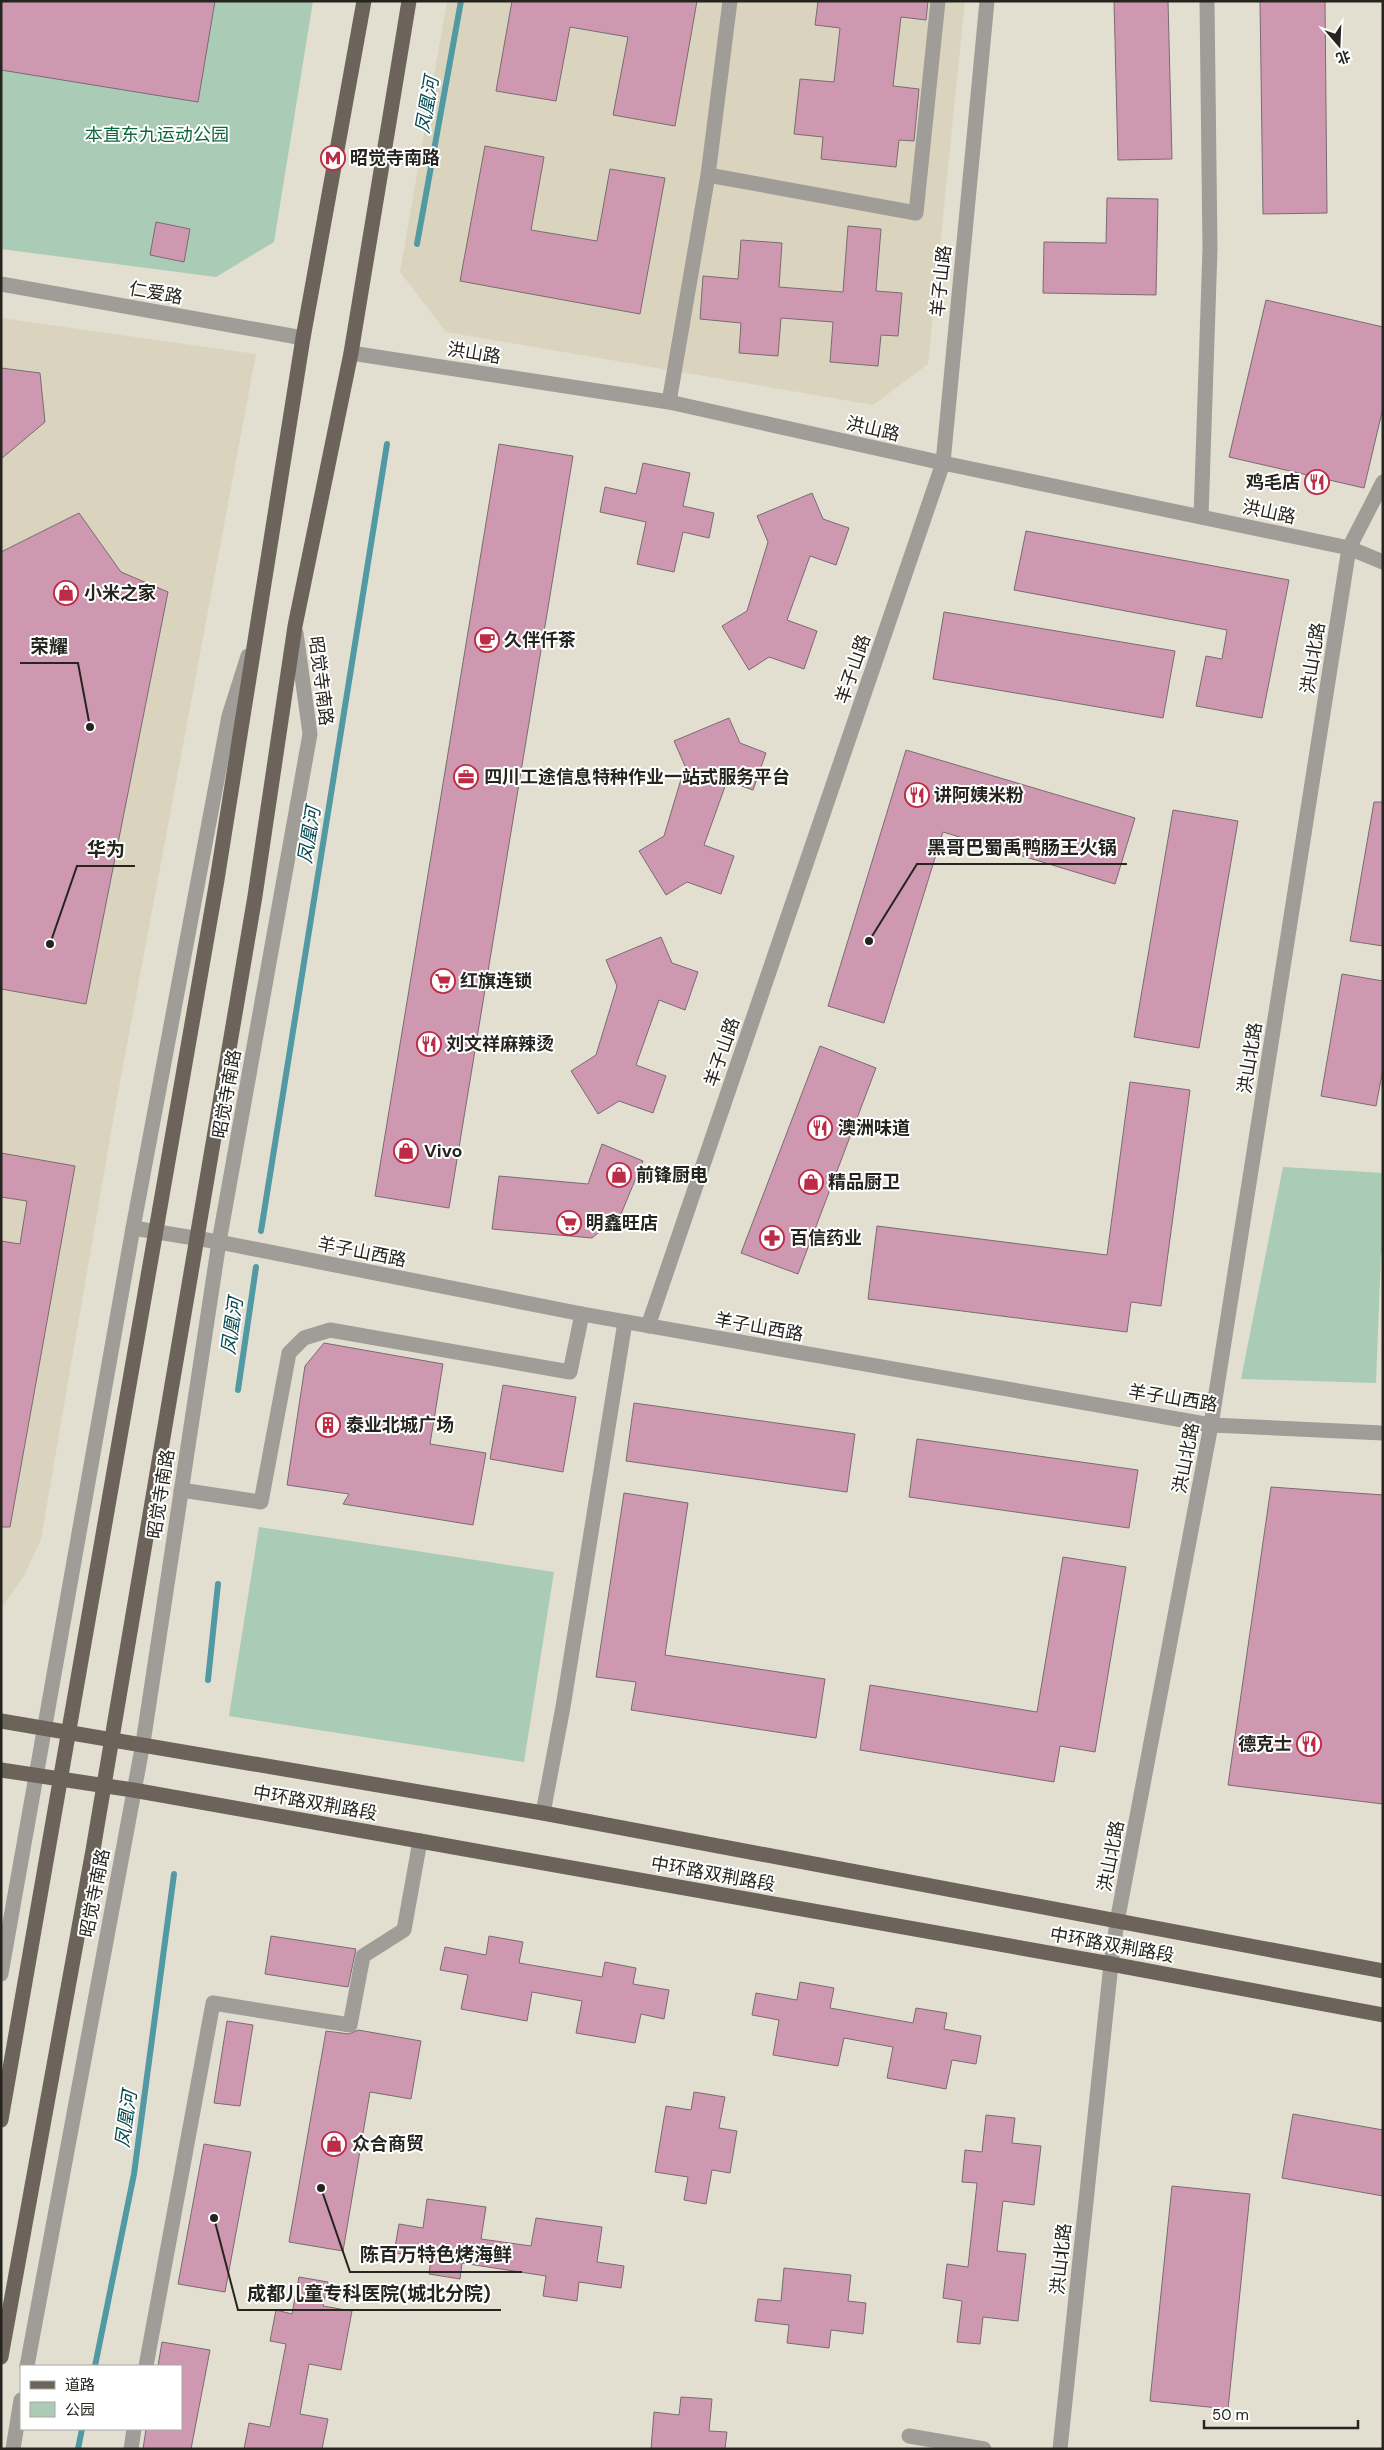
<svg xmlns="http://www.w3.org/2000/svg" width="1384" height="2450" viewBox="0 0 1384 2450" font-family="'DM Sans','Noto Sans SC',sans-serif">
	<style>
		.built { fill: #dad4be }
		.green { fill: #aacbb5 }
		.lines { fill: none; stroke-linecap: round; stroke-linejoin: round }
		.stream { stroke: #529aa3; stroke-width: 6 }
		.building { fill: #cf98b1; stroke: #7a6b71 }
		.minor { stroke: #a09c97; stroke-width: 15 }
		.major { stroke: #6c645b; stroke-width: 15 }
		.labels { text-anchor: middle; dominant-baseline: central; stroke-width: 4; stroke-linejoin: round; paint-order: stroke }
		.park-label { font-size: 18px; fill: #11673d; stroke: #fff }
		.poi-label { font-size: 18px; font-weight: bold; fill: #25241e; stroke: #fff; text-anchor: start }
		.street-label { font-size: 18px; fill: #25241e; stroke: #fff }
		.water-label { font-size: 19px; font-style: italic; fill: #064b52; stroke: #fff }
		.leader { fill: none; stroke: #25241e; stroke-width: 2 }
		.callout-dot { fill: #25241e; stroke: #fff; stroke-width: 2 }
		.callout-label { font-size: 19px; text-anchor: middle; font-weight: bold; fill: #25241e; stroke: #fff; stroke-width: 4; stroke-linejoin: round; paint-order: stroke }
	</style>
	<rect width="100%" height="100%" fill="#e3dfd0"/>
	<g class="built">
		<path d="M447 1H965L928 364 873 405 446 332 400 272Z"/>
		<path d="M1 318 256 354 116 1104 41 1539 24 1576 1 1608Z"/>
	</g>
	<g class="green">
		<path d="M1 1H313L274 242 216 277 1 249Z"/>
		<path d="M1283 1167 1383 1173V1253H1381L1376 1383 1241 1379Z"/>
		<path d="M259 1527 554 1572 524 1762 229 1716Z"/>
	</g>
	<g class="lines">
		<g class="stream">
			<path d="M417 244 461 1"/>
			<path d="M261 1231 387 444"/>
			<path d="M238 1390 256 1267"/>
			<path d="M208 1680 218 1584"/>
			<path d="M95 2366 134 2174 174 1874"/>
			<path d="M78 2449 82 2429"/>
		</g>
	</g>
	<g class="building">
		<path d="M1 1H215L198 102 1 70Z"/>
		<path d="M512 1H697L675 126 613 115 628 37 570 27 556 101 496 91Z"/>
		<path d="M818 1H928L926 20 901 17 893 86 919 89 914 141 899 140 896 167 821 159 823 137 794 134 800 79 834 82 840 28 815 25Z"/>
		<path d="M1114 1H1168L1172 159 1118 160Z"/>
		<path d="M1260 1H1325L1327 213 1263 214Z"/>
		<path d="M485 146 544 157 531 230 597 241 610 169 665 178 640 314 460 281Z"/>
		<path d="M1107 198 1158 199 1156 295 1043 293 1044 242 1106 243Z"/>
		<path d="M156 222 190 229 184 262 150 255Z"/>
		<path d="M848 226 881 229 876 291 902 293 898 336 881 335 878 366 830 362 833 322 781 318 778 356 739 353 741 323 700 319 703 276 738 279 741 240 782 243 779 287 843 292Z"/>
		<path d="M1266 300 1383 327V408L1364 488 1229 457Z"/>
		<path d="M1 368 40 373 45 422 1 459Z"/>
		<path d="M499 444 573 456 449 1208 375 1196Z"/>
		<path d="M643 463 690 473 683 506 714 513 709 538 683 532 674 572 637 564 646 522 600 512 605 487 636 494Z"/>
		<path d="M812 493 823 519 849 528 836 565 810 556 787 620 817 631 804 669 769 657 749 670 722 626 747 611 768 542 757 516Z"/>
		<path d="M79 513 121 572 168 592 86 1004 1 989V552Z"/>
		<path d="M1026 531 1289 580 1262 718 1196 706 1206 656 1222 659 1227 630 1014 590Z"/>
		<path d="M944 612 1175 651 1163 718 933 679Z"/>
		<path d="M729 718 740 743 766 753 753 790 727 781 704 845 734 856 721 894 687 882 666 895 639 851 664 836 685 766 674 741Z"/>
		<path d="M906 750 1135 818 1115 884 943 832 884 1023 828 1006Z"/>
		<path d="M1374 802H1383V946L1350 941Z"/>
		<path d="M1173 810 1238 821 1199 1048 1134 1037Z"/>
		<path d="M661 937 672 963 698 972 685 1010 659 1000 636 1065 666 1076 653 1113 619 1101 598 1114 571 1071 596 1055 617 986 606 960Z"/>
		<path d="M1342 974 1383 981V1069L1376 1106 1321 1096Z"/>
		<path d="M820 1046 876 1068 798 1274 741 1253Z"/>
		<path d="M1130 1082 1190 1090 1161 1306 1131 1302 1127 1332 868 1299 877 1226 1107 1255Z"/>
		<path d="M602 1144 643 1161 621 1214 592 1238 492 1229 499 1176 588 1184Z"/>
		<path d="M1 1153 75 1166 10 1527H1V1241L20 1244 27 1201 1 1197Z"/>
		<path d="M324 1343 443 1364 430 1444 486 1453 473 1525 343 1504 349 1494 287 1485 305 1366Z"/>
		<path d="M503 1385 576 1397 563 1472 490 1459Z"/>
		<path d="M634 1403 855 1434 847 1492 626 1461Z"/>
		<path d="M917 1439 1138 1470 1129 1528 909 1497Z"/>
		<path d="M1271 1487 1383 1495V1804L1228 1785Z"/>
		<path d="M624 1493 688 1503 665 1655 825 1679 816 1738 631 1710 636 1682 596 1677Z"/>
		<path d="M1063 1557 1126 1567 1095 1752 1060 1746 1054 1782 860 1750 870 1685 1037 1712Z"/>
		<path d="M271 1936 356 1949 348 1987 265 1974Z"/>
		<path d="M489 1936 523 1942 519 1963 602 1977 605 1962 636 1968 633 1984 669 1990 664 2019 641 2014 635 2043 576 2033 582 2001 532 1992 527 2021 461 2009 468 1975 440 1970 445 1947 486 1955Z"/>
		<path d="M800 1982 834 1988 830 2008 913 2023 916 2008 947 2013 944 2029 981 2036 976 2064 952 2060 946 2089 887 2078 893 2047 844 2038 838 2066 773 2055 779 2020 752 2015 756 1993 797 2000Z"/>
		<path d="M227 2021 253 2025 240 2106 214 2103Z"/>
		<path d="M358 2030 421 2041 411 2099 370 2092 343 2251 289 2242 326 2031 349 2034Z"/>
		<path d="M694 2092 725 2097 719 2128 737 2131 730 2173 712 2170 706 2204 684 2200 688 2177 655 2172 666 2106 691 2110Z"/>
		<path d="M1293 2114 1383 2130V2196L1282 2178Z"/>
		<path d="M986 2115 1015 2118 1012 2143 1041 2146 1034 2205 1003 2201 997 2251 1026 2254 1018 2321 983 2317 980 2344 957 2342 962 2301 943 2298 947 2264 968 2267 977 2183 962 2182 965 2150 982 2152Z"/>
		<path d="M204 2144 251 2152 225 2292 178 2284Z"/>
		<path d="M1172 2186 1250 2194 1228 2409 1150 2401Z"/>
		<path d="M427 2199 486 2207 481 2239 531 2246 536 2218 602 2227 597 2262 624 2266 621 2288 579 2282 577 2301 543 2296 546 2276 462 2263 460 2279 429 2274 431 2258 394 2253 399 2224 423 2228Z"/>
		<path d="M784 2268 851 2275 848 2301 866 2303 863 2334 831 2330 829 2348 787 2343 789 2325 755 2321 758 2299 781 2301Z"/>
		<path d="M299 2277 328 2282 323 2306 352 2311 341 2370 309 2364 300 2414 328 2419 322 2449H244L249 2423 270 2427 286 2344 270 2341 276 2310 292 2314Z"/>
		<path d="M162 2342 210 2350 191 2449H143L146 2429H181V2366H158Z"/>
		<path d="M681 2397 712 2399 709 2431 727 2432 725 2449H651L654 2412 679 2415Z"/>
	</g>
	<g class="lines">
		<g class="minor">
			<path d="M730 1 708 175 916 213 938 1"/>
			<path d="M1 284 303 338"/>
			<path d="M351 353 669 402 943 463 1349 548 1383 562"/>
			<path d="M669 402 708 175"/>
			<path d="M1201 517 1210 249 1207 1"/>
			<path d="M133 1228 219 1242 582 1314 1211 1425 1383 1433"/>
			<path d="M648 1326 943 463 987 1"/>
			<path d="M181 1490 261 1502 289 1353 304 1338 330 1330 570 1372 582 1314"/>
			<path d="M543 1813 563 1707 625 1322"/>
			<path d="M1 1974 133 1228 229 716 248 656"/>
			<path d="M27 2366 143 1743 219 1242 310 734 296 633"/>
			<path d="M146 2366 213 2003 350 2025 363 1956 404 1930 420 1841"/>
			<path d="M909 2436 984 2449"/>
			<path d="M13 2449 21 2400"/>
			<path d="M131 2449 134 2429"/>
			<path d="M1060 2449 1111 1964 1117 1922 1211 1425 1349 548 1383 482"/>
		</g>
		<g class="major">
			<path d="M1 1721 543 1813 1383 1971"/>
			<path d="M1 1770 133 1790 420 1841 1111 1964 1383 2015"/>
			<path d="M1 2120 217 880 303 338 364 1"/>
			<path d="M1 2357 93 1850 255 896 295 626 351 353 409 1"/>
		</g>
	</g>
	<defs>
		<symbol id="metro-ring" viewBox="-11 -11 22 22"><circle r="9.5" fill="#fff" stroke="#bd2c46" stroke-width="1.5"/><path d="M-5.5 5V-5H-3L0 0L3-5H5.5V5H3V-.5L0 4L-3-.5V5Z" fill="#bd2c46"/></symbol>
		<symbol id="restaurant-ring" viewBox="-11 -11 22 22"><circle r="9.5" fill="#fff" stroke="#bd2c46" stroke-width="1.5"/><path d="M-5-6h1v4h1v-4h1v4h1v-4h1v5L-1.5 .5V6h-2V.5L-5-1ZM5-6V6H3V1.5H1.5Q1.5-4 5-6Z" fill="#bd2c46"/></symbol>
		<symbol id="shop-ring" viewBox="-11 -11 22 22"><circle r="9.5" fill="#fff" stroke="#bd2c46" stroke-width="1.5"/><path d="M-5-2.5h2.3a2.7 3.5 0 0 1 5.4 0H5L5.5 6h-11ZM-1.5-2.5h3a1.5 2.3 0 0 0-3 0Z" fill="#bd2c46"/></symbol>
		<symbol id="cafe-ring" viewBox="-11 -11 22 22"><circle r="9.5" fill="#fff" stroke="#bd2c46" stroke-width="1.5"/><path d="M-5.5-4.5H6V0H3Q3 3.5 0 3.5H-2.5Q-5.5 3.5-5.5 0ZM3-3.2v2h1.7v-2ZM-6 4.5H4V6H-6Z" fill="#bd2c46"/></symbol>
		<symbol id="office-ring" viewBox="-11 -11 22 22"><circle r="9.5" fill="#fff" stroke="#bd2c46" stroke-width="1.5"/><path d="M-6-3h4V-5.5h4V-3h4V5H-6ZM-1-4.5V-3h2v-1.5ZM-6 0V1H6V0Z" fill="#bd2c46"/></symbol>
		<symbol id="supermarket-ring" viewBox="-11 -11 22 22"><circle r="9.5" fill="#fff" stroke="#bd2c46" stroke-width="1.5"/><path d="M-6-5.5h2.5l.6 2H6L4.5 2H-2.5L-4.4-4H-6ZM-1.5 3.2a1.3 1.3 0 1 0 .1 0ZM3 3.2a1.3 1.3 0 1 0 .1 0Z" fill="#bd2c46"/></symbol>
		<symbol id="pharmacy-ring" viewBox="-11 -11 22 22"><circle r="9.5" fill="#fff" stroke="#bd2c46" stroke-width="1.5"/><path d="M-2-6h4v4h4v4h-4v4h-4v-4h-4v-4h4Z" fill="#bd2c46"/></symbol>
		<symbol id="building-ring" viewBox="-11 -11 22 22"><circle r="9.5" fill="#fff" stroke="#bd2c46" stroke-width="1.5"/><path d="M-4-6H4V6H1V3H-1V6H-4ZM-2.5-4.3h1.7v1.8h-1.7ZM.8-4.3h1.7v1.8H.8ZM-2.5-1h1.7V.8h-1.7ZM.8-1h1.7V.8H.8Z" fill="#bd2c46"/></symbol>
	</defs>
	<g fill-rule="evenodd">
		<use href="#metro-ring" x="319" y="144" width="28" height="28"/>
		<use href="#restaurant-ring" x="1303" y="468" width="28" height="28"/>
		<use href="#shop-ring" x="52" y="579" width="28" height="28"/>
		<use href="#cafe-ring" x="473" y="626" width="28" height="28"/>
		<use href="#office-ring" x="452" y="763" width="28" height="28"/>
		<use href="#restaurant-ring" x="903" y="781" width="28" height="28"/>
		<use href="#supermarket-ring" x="429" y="967" width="28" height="28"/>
		<use href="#restaurant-ring" x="415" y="1030" width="28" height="28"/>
		<use href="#restaurant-ring" x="806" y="1114" width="28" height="28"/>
		<use href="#shop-ring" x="392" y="1137" width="28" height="28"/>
		<use href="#shop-ring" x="605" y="1161" width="28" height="28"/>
		<use href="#shop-ring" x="797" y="1168" width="28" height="28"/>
		<use href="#supermarket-ring" x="555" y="1209" width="28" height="28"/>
		<use href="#pharmacy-ring" x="758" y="1224" width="28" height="28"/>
		<use href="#building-ring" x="314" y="1411" width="28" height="28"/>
		<use href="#restaurant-ring" x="1295" y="1730" width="28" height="28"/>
		<use href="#shop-ring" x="320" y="2130" width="28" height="28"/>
	</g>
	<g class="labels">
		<g class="park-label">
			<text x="157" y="135">本直东九运动公园</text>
		</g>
		<g class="poi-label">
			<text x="350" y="158">昭觉寺南路</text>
			<text x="1300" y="482" text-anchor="end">鸡毛店</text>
			<text x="84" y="593">小米之家</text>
			<text x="504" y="640">久伴仟茶</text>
			<text x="484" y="777">四川工途信息特种作业一站式服务平台</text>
			<text x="934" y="795">讲阿姨米粉</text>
			<text x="460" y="981">红旗连锁</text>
			<text x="446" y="1044">刘文祥麻辣烫</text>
			<text x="838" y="1128">澳洲味道</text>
			<text x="424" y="1151">Vivo</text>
			<text x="636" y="1175">前锋厨电</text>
			<text x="828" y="1182">精品厨卫</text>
			<text x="586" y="1223">明鑫旺店</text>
			<text x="790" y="1238">百信药业</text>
			<text x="346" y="1425">泰业北城广场</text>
			<text x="1292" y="1744" text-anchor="end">德克士</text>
			<text x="352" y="2144">众合商贸</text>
		</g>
		<g class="street-label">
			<text transform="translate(941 281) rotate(-84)">羊子山路</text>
			<text transform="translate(156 293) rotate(10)">仁爱路</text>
			<text transform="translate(474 353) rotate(9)">洪山路</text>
			<text transform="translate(873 429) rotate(13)">洪山路</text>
			<text transform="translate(1269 512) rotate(12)">洪山路</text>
			<text transform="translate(1313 658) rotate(-81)">洪山北路</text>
			<text transform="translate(853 669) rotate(-71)">羊子山路</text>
			<text transform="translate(321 681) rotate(83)">昭觉寺南路</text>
			<text transform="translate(722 1052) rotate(-71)">羊子山路</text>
			<text transform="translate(1250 1058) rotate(-81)">洪山北路</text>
			<text transform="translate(227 1094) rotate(-80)">昭觉寺南路</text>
			<text transform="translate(362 1252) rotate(11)">羊子山西路</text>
			<text transform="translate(759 1327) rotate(10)">羊子山西路</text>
			<text transform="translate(1173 1398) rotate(9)">羊子山西路</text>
			<text transform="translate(1186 1458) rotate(-79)">洪山北路</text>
			<text transform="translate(161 1494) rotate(-81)">昭觉寺南路</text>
			<text transform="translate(315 1803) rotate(10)">中环路双荆路段</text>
			<text transform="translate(1111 1856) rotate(-79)">洪山北路</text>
			<text transform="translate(713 1874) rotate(10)">中环路双荆路段</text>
			<text transform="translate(95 1893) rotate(-79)">昭觉寺南路</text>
			<text transform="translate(1112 1945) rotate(10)">中环路双荆路段</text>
			<text transform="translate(1061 2259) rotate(-84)">洪山北路</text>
		</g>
		<g class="water-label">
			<text transform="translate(427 105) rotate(-80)">凤凰河</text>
			<text transform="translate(309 835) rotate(-81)">凤凰河</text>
			<text transform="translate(232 1326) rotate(-82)">凤凰河</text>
			<text transform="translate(126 2119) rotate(-82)">凤凰河</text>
		</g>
	</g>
	<path class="leader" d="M90 727L78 663H20M869 941L917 864H1127M50 944L77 866H135M321 2188L350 2272H522M214 2218L238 2310H501"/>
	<g class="callout-dot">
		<circle cx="90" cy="727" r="5"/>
		<circle cx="869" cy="941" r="5"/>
		<circle cx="50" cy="944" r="5"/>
		<circle cx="321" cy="2188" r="5"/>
		<circle cx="214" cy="2218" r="5"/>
	</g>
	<g class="callout-label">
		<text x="49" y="653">荣耀</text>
		<text x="1022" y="854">黑哥巴蜀禹鸭肠王火锅</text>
		<text x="106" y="856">华为</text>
		<text x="436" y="2261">陈百万特色烤海鲜</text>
		<text x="369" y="2300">成都儿童专科医院(城北分院)</text>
	</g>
	<rect width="1384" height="2450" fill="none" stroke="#25241e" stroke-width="5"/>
	<rect x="20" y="2365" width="162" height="65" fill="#ffffff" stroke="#a8a7a5"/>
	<rect x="30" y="2381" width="25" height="8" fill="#6c645b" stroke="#a8a7a5"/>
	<text x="65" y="2390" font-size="15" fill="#25241e">道路</text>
	<rect x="30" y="2402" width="25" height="15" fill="#aacbb5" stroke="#a8a7a5"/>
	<text x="65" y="2415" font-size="15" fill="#25241e">公园</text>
	<g transform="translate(1339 45) rotate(161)" stroke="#ffffff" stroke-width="4" paint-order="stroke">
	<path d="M0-4L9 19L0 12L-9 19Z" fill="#25241e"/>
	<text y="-8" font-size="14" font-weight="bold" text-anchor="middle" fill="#25241e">北</text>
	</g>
	<path d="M1204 2420v8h154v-8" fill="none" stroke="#25241e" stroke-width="2.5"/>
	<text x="1212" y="2420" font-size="15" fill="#25241e" stroke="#ffffff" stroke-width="4" paint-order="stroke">50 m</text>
</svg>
